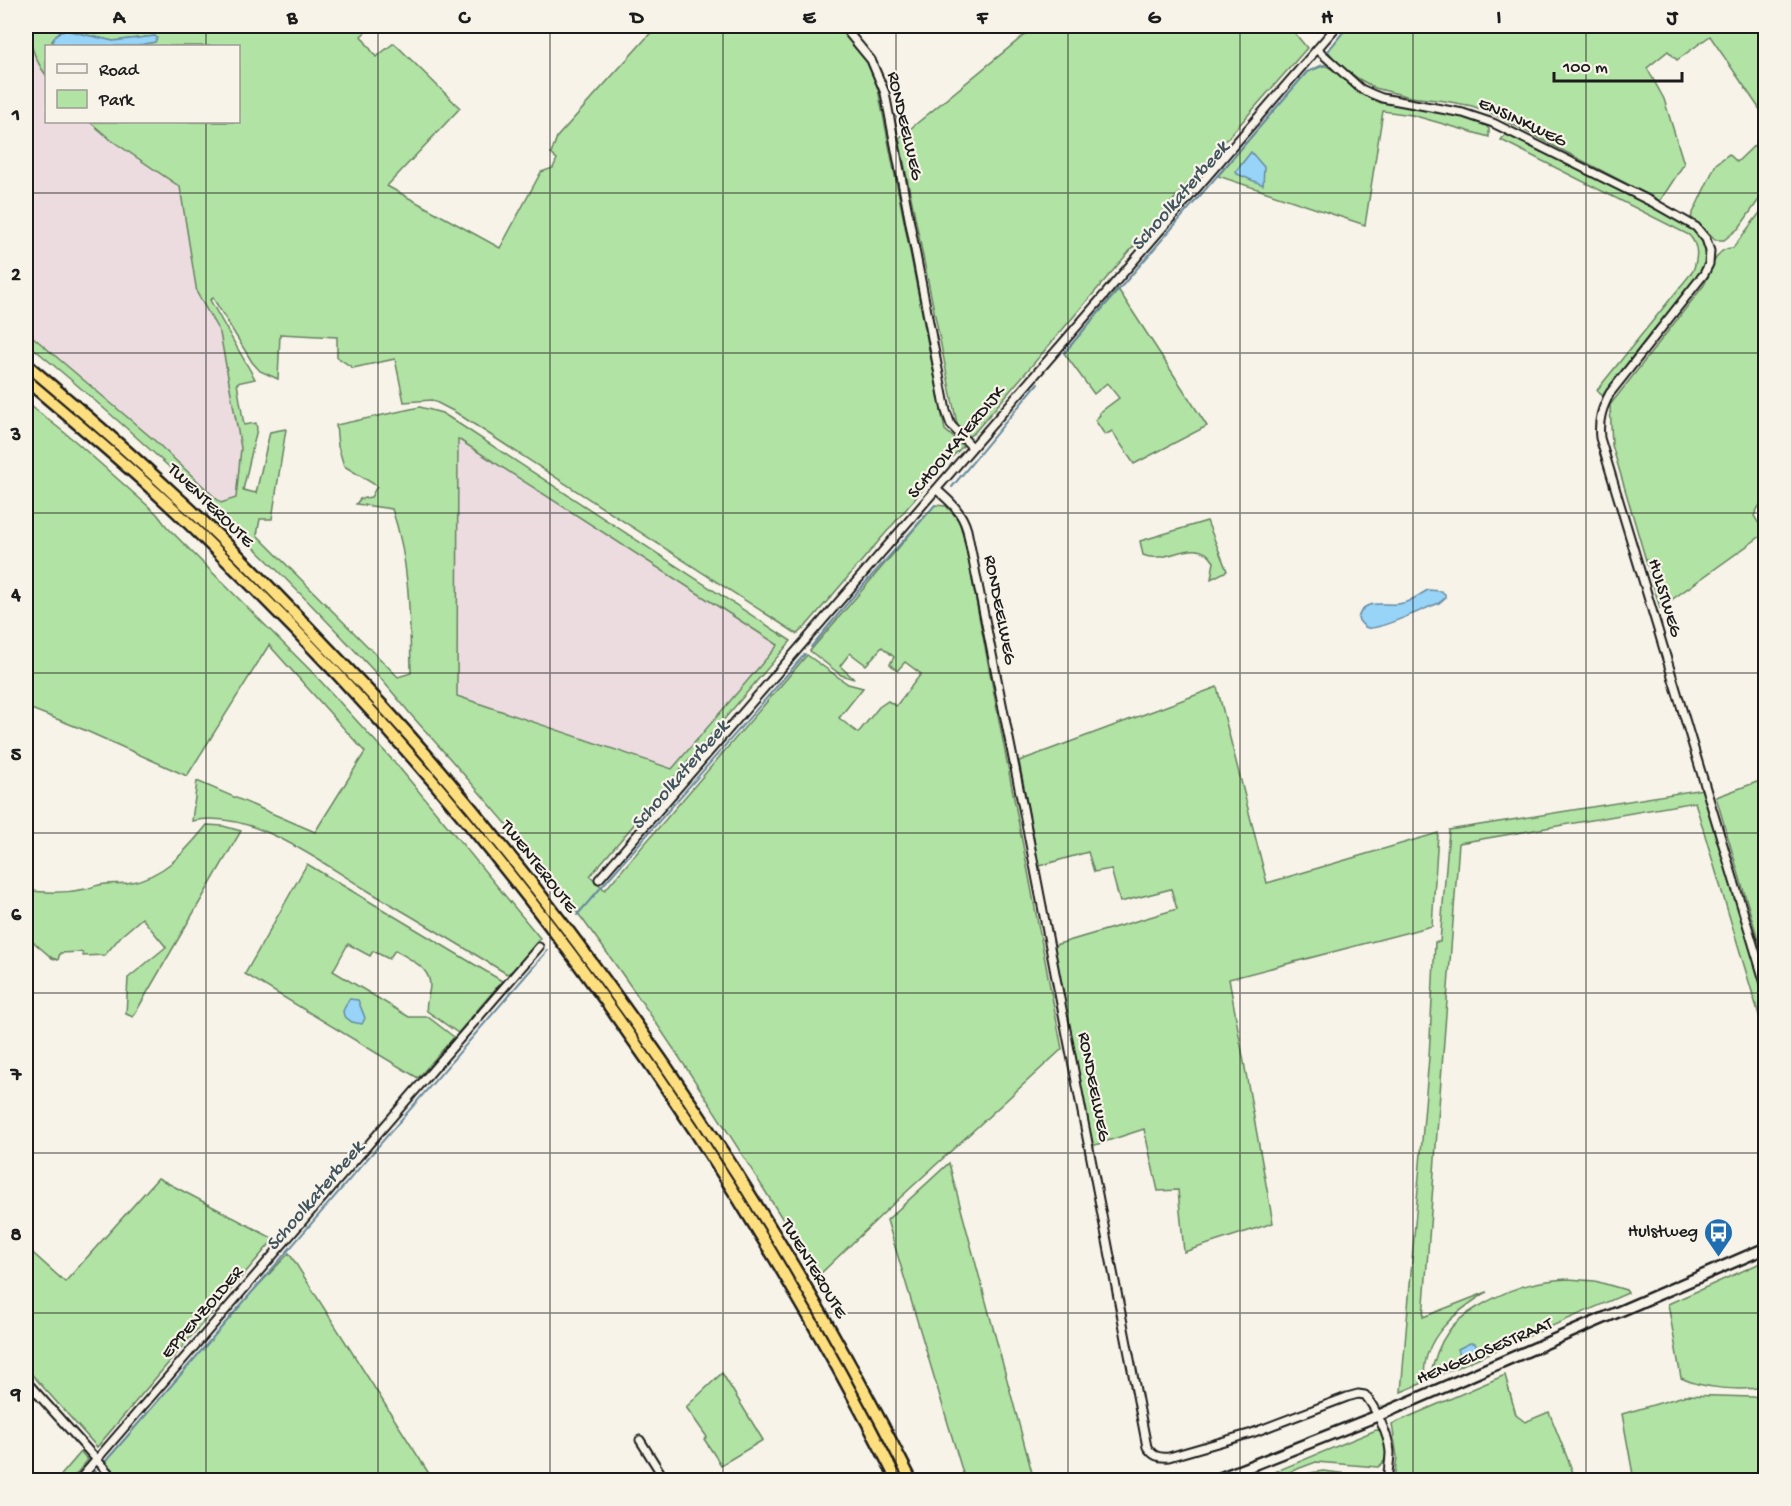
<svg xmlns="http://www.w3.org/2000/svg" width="1791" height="1506" viewBox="0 0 1791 1506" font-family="'Gochi Hand',sans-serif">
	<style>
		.built { fill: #ecdce0 }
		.green { fill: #b1e3a4; stroke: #668060; stroke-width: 1.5; fill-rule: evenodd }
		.water { fill: #97d4f8; stroke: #668aa0; stroke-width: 1.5 }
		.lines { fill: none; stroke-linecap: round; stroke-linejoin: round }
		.stream { stroke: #668aa0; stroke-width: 2 }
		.minor-casing { stroke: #1c1c1c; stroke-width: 11 }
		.secondary-casing { stroke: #1c1c1c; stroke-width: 14 }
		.trunk-casing { stroke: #1c1c1c; stroke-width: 15 }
		.minor { stroke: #f7f3e8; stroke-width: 7 }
		.secondary { stroke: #f7f3e8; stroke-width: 9 }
		.trunk { stroke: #fedf80; stroke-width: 10 }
		.grid { fill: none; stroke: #1c1c1c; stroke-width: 1.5; stroke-opacity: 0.55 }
		.labels { text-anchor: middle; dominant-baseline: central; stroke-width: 4.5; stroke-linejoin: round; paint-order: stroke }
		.street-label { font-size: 18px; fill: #1c1c1c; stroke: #f7f3e8 }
		.poi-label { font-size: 18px; fill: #1c1c1c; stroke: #f7f3e8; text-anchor: end }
		.water-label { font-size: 20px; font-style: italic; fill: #41535e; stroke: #f7f3e8 }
		.neatline { fill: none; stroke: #1c1c1c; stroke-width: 2 }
		.grid-label { font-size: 20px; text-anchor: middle; font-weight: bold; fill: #1c1c1c }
	</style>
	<rect width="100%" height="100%" fill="#f7f3e8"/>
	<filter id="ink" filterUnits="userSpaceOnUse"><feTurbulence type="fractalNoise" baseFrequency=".0167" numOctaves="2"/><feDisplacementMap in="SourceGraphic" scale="12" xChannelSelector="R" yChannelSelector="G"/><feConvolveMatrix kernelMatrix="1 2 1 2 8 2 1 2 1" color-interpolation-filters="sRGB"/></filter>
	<g filter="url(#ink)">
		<g class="built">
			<path d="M26 26 30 45 40 68 46 75V122H90L111 140 180 186 197 293 220 333 241 448 236 498 222 503 153 439 26 331Z"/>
			<path d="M458 438 778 645 673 769 456 696Z"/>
		</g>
		<g class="green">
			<path d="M26 26H372L361 36 376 57 394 43 460 108 387 186 500 248 541 172 553 168 557 159 551 154 557 137 657 26H840L870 63 875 74 945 430 963 446 944 465 806 626 797 634 455 412 432 400 404 402 395 359 353 368 337 357V337L280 334 278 379 260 371 252 362 213 298 210 300 255 379 237 383 244 425 256 423 257 429 243 490 256 493 270 432 286 429 272 519H260L257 535 398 677 411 673C410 619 410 561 392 509L356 504 360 499 371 497 377 486 344 466 338 446 336 425 420 407 442 413 450 418 791 641 590 876 605 890 807 655 848 684 863 688 839 718 858 733 879 707 888 701 896 706 921 674 905 662 897 671 890 664 894 657 882 647 866 665 850 653 840 666 854 679 841 675 810 651 935 505 946 506 959 520 966 548 1062 1049 890 1207 818 1276C743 1155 668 1034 583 920 530 849 471 782 412 716 399 700 386 684 372 669 264 552 148 443 26 342V331L153 439 221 503 236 498 241 448 220 333 197 293 180 187 111 140 90 122H238V46H135L155 42V36L113 41 65 30 60 31 52 41 53 46H46V75C35 61 30 44 26 26ZM458 439 778 645 672 769 457 696Z"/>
			<path d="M1047 26H1289L1307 48 1170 204 974 433 966 438 958 429 899 138 1033 28 1039 32Z"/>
			<path d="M1348 26H1765V117L1710 36 1677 60 1668 51 1647 68 1664 99 1684 164 1660 201 1489 112 1472 106 1445 101 1410 97 1375 88 1359 79 1336 62 1328 51Z"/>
			<path d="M1322 65C1339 68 1358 95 1381 101 1404 108 1475 112 1489 129V137L1412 115 1383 111 1365 225 1218 176 1307 72Z"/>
			<path d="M1506 134 1697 230 1707 247V264L1697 280 1650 334 1602 396 1597 390 1693 271C1698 257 1699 246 1689 235L1501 140Z"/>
			<path d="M1765 135V191L1739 228 1724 240H1715L1691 217 1716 164 1729 154 1737 162Z"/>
			<path d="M1765 206 1766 465 1761 477C1772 496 1761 499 1754 516L1765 533 1660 608 1612 445 1610 405 1704 285C1712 271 1714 247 1733 248Z"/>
			<path d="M1118 289 1207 426 1134 464 1112 431 1105 435 1095 420 1100 415 1099 413 1119 398 1107 383 1094 394 1064 353Z"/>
			<path d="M26 402 75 441 157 514 167 527 315 675 397 765 540 938 516 969 507 974C462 946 416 919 370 892 321 863 252 808 192 821L197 781 315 832 365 752 269 645 187 776 82 729 26 707Z"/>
			<path d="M1207 521 1227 571 1211 579 1214 562C1196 533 1167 566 1143 555L1140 541Z"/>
			<path d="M1217 687 1267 883 1438 833 1432 926 1229 979 1273 1223 1184 1252 1178 1190 1158 1191 1144 1129 1092 1146 1054 947 1055 945 1177 909 1171 889 1120 902 1111 869 1094 872 1088 852 1039 866 1019 761Z"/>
			<path d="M1765 779H1766L1765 963 1716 797Z"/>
			<path d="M1703 789 1765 999V1035L1695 802 1459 843 1423 1317 1487 1292C1456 1311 1419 1340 1425 1382L1401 1392 1429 1057 1435 942H1440L1449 830Z"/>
			<path d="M207 825 223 826 241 831 133 1017 126 1014 128 978 166 947 142 918 121 936 105 955 83 956 82 952 60 953 58 960 52 958 31 940 26 942V890C44 893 67 893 86 889 90 888 94 886 99 885 108 883 118 884 127 883 164 877 184 853 207 825Z"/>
			<path d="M307 864 502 981 458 1033 427 1011C425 1004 428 1000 429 992 435 969 411 960 395 950L389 959 373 951 370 956 348 944 333 971 409 1017H428L454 1037 418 1078 245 974Z"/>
			<path d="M949 1163 953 1179 1034 1480H965L887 1220Z"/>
			<path d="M158 1178 274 1239 97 1447 26 1368V1247L65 1282Z"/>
			<path d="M289 1253 433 1480H121L105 1462 253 1291Z"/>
			<path d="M1765 1261V1387C1740 1391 1704 1389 1681 1378L1668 1304Z"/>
			<path d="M1568 1279 1595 1281 1626 1290 1628 1293 1430 1379C1433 1362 1438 1346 1448 1332 1455 1321 1466 1314 1476 1308 1508 1289 1531 1281 1568 1279Z"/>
			<path d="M722 1373 763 1440 721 1465 704 1439 707 1437 686 1407Z"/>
			<path d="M1505 1375 1516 1415 1525 1422 1549 1412 1576 1480H1394L1397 1457 1392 1424Z"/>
			<path d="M1684 1395 1753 1397 1765 1395V1480H1634L1622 1414 1684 1396Z"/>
			<path d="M1376 1430H1379C1387 1442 1392 1458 1378 1467L1316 1462 1268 1480H1255Z"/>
			<path d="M81 1452 88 1460 71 1480H57Z"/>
			<path d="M1323 1471 1380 1478V1480H1294L1310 1473Z"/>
		</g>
		<g class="water">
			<path d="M65 30 113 41 155 36 157 38 155 42 135 46H53C52 38 57 32 65 30Z"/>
			<path d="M1251 152 1264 167 1263 185 1237 174 1236 171Z"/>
			<path d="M1428 590 1441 591 1445 594V598L1439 603C1426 608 1377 631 1368 628 1363 627 1361 623 1358 619 1363 595 1387 608 1403 603 1412 601 1420 594 1428 590Z"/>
			<path d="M349 999 358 1000 365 1018 362 1024 352 1022 344 1016 343 1011Z"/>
			<path d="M1470 1343H1475L1478 1352 1471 1357 1464 1358 1460 1355 1458 1349Z"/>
		</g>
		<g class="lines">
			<g class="stream">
				<path d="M1330 55 1328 51 1348 26"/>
				<path d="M1064 353 1307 72 1325 65"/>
				<path d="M952 487 1038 383"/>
				<path d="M811 647 851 599 935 505"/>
				<path d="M577 915 805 654"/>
				<path d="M105 1462 548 950"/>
				<path d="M88 1480 96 1471"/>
			</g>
			<defs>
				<g id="minor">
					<path d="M843 26 871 60 885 93 946 411 951 425 972 447"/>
					<path d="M1317 49 1361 89 1372 94 1382 98 1463 113 1493 123 1652 202 1696 227 1706 239 1710 251 1709 264 1704 274 1610 393C1602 408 1598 420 1600 438L1766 987"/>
					<path d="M937 490C951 502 962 512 967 530L1023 808 1147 1447C1153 1456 1158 1458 1169 1457L1252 1433 1347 1397 1358 1394 1365 1395C1375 1407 1389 1436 1390 1452 1390 1461 1388 1471 1387 1480"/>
					<path d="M599 879 1337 26"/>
					<path d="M26 1381 115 1480"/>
					<path d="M640 1440 665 1480"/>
					<path d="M79 1480 539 947"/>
				</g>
				<path id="secondary" d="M1215 1480 1377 1416 1766 1248"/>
				<g id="trunk">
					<path d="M26 364C77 407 128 451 177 497 234 549 287 605 340 661 368 690 396 720 423 751 614 973 779 1219 911 1480"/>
					<path d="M26 380C73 420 120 459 165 501 189 523 213 547 236 570 505 834 727 1145 897 1480"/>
				</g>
			</defs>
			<use href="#minor" class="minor-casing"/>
			<use href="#secondary" class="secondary-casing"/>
			<use href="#trunk" class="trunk-casing"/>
			<use href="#minor" class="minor"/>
			<use href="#secondary" class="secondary"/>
			<use href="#trunk" class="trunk"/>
		</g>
	</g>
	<path class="grid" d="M206 26V46M378 26V1480M550 26V1480M723 26V1480M896 26V1480M1068 26V1480M1240 26V1480M1413 26V1480M1586 26V1480M206 122V1480M26 193H1766M26 353H1766M26 513H1766M26 673H1766M26 833H1766M26 993H1766M26 1153H1766M26 1313H1766"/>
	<defs>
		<symbol id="bus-pin" viewBox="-11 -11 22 30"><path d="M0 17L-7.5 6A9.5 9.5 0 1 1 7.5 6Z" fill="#1f6fb2" stroke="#f7f3e8"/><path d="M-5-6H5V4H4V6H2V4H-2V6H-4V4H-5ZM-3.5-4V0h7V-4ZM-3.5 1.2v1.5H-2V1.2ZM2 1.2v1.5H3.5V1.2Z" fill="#fff"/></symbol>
	</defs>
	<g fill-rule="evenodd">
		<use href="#bus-pin" x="1702" y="1216" width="33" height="45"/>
	</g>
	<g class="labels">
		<g class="street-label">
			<text transform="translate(1522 123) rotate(25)">ENSINKWEG</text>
			<text transform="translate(904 126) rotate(77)">RONDEELWEG</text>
			<text transform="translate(957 443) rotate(-50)">SCHOOLKATERDIJK</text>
			<text transform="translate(210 506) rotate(44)">TWENTEROUTE</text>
			<text transform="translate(1664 598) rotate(73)">HULSTWEG</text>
			<text transform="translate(999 610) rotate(79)">RONDEELWEG</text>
			<text transform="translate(538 867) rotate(52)">TWENTEROUTE</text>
			<text transform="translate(1093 1087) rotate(79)">RONDEELWEG</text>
			<text transform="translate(813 1269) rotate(59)">TWENTEROUTE</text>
			<text transform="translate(203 1313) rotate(-49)">EPPENZOLDER</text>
			<text transform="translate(1485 1352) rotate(-23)">HENGELOSESTRAAT</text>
		</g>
		<g class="poi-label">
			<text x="1698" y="1232">Hulstweg</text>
		</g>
		<g class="water-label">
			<text transform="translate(1181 197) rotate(-49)">Schoolkaterbeek</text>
			<text transform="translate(681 776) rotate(-49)">Schoolkaterbeek</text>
			<text transform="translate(316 1197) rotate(-49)">Schoolkaterbeek</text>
		</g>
	</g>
	<rect width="1791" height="1506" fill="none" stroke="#f7f3e8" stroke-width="66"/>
	<rect x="45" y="45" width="195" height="78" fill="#f7f3e8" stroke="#9f9d96" stroke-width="1.5"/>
	<rect x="57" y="64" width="30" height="9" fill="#f7f3e8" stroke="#9f9d96" stroke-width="1.5"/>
	<text x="99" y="75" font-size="18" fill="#1c1c1c">Road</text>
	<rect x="57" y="90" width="30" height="18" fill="#b1e3a4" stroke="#9f9d96" stroke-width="1.5"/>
	<text x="99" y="105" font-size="18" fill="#1c1c1c">Park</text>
	<path d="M1554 72v9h128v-9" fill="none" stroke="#1c1c1c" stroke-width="3"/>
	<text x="1563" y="72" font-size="18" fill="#1c1c1c" stroke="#f7f3e8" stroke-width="4.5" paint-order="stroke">100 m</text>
	<rect x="33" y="33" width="1725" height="1440" class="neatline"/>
	<g class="grid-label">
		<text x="119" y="23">A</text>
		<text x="292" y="23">B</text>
		<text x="464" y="23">C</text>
		<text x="637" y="23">D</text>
		<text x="809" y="23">E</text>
		<text x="982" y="23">F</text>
		<text x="1154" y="23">G</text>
		<text x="1327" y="23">H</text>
		<text x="1499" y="23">I</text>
		<text x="1672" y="23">J</text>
		<text x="16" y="120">1</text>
		<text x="16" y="280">2</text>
		<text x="16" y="440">3</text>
		<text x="16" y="600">4</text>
		<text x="16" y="760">5</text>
		<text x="16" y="920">6</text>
		<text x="16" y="1080">7</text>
		<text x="16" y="1240">8</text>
		<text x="16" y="1400">9</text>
	</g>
</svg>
